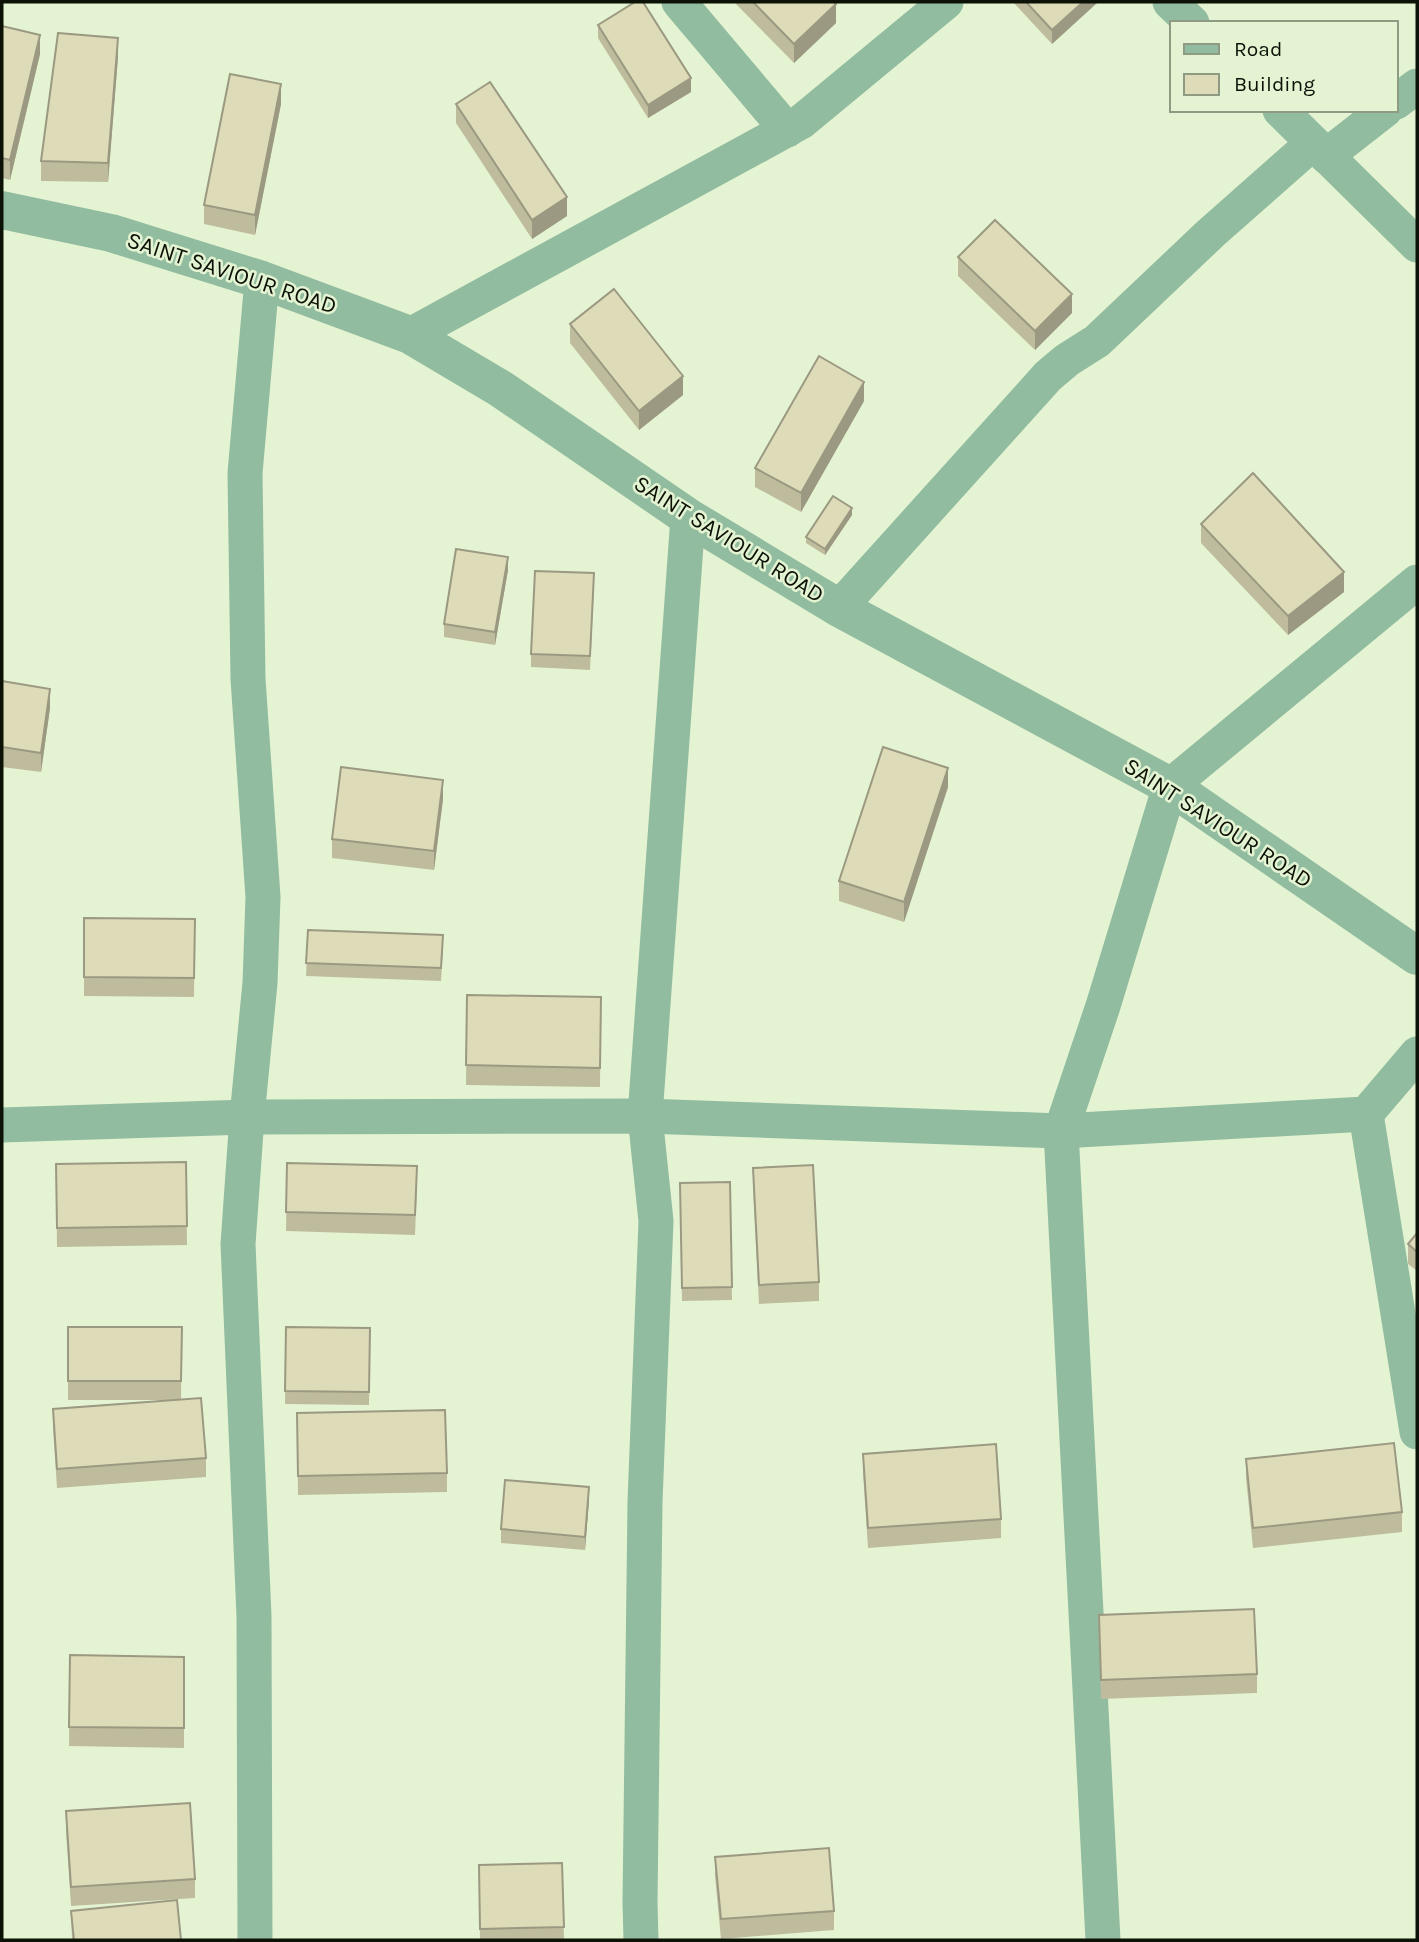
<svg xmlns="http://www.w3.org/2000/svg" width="1419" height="1942" viewBox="0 0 1419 1942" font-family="Karla,sans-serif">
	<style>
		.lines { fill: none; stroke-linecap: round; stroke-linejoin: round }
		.minor { stroke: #92bc9f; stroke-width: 35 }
		.tertiary { stroke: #92bc9f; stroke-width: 38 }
		.wall { fill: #bfbc9e }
		.shaded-wall { fill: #9b9981 }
		.building { fill: #dedbb8; stroke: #9b9981; stroke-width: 2 }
		.labels { text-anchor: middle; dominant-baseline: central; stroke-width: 5; stroke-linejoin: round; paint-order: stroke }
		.street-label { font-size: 23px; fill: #0d1207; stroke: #e4f4d3 }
	</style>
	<rect width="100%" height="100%" fill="#e4f4d3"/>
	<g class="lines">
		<g class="minor">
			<path d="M679 2 787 130"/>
			<path d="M1170 2 1192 23"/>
			<path d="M1396 102 1417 86"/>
			<path d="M1280 110 1417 245"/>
			<path d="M1326 156 1385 110"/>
			<path d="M410 335 801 122 946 2"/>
			<path d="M839 608 1048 376 1067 360 1097 341 1211 233 1313 143"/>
			<path d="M1366 1114 1417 1432"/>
			<path d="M2 1125 247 1117 645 1116 1061 1131 1366 1114 1417 1054"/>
			<path d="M255 1940 254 1616 238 1244 247 1117 260 983 263 897 248 679 245 473 262 280"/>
			<path d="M641 1940 640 1902 645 1502 656 1221 645 1116 688 517"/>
			<path d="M1103 1940 1061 1131 1103 1006 1170 786 1417 582"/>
		</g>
		<path class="tertiary" d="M2 210 111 233 262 280 410 335 501 389 688 517 839 608 1170 786 1417 956"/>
	</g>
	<g class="wall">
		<path d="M734 2H834L836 23 794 63Z"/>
		<path d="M1013 2H1098L1052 44Z"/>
		<path d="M598 25 691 92 648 118 598 38Z"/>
		<path d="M2 26 40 54 10 180 2 178Z"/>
		<path d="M118 57 108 182 41 181V161Z"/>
		<path d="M281 104 255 235 204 224V205Z"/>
		<path d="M456 104 567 216 532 239 456 123Z"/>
		<path d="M958 257 1072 313 1035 350 958 276Z"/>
		<path d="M570 324 683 395 639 430 570 343Z"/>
		<path d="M864 401 801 512 755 487V468Z"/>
		<path d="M852 515 825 555 806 543V537Z"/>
		<path d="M1201 524 1344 592 1288 635 1201 543Z"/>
		<path d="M508 570 495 645 444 637V624Z"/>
		<path d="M594 586 590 670 531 667V654Z"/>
		<path d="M2 681 50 708 41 772 2 767Z"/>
		<path d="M948 787 904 922 839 901V881Z"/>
		<path d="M443 799 434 870 332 858V839Z"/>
		<path d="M84 918 195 919 194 997 84 996Z"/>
		<path d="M308 930 443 948 441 981 306 976Z"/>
		<path d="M467 995 601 997 600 1087 466 1085Z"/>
		<path d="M186 1162 187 1245 57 1247 56 1164Z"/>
		<path d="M287 1163 417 1186 415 1235 286 1231Z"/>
		<path d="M753 1168 819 1282V1301L759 1304 753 1187Z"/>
		<path d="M730 1182 732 1300 682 1301 680 1183Z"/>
		<path d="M1417 1233V1271L1408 1264V1244Z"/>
		<path d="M68 1327H182L181 1399 206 1458V1477L57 1488 53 1428V1409L168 1400H68Z"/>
		<path d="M286 1327 370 1328 369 1405 285 1404Z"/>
		<path d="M297 1413 447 1473V1492L298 1495Z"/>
		<path d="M863 1454 1001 1519V1538L868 1548 863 1473Z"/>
		<path d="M1246 1459 1402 1512V1532L1253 1548 1246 1478Z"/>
		<path d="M589 1500 585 1550 501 1543V1529Z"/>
		<path d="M1099 1615 1257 1674V1693L1101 1699Z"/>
		<path d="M70 1655 184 1657V1748L69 1746Z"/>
		<path d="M66 1811 195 1879V1898L71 1906 66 1831Z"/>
		<path d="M715 1857 834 1911V1930L721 1939 715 1876Z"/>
		<path d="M562 1863 564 1940H480L479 1865Z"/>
		<path d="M71 1911 181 1940H72Z"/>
	</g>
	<g class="shaded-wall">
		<path d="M1083 2H1098L1052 44V30Z"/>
		<path d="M836 4V23L794 63V44Z"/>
		<path d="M40 35V54L10 180V160Z"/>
		<path d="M118 38V57L108 182V163Z"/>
		<path d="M691 78V92L648 118V105Z"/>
		<path d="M281 84V104L255 235V215Z"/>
		<path d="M567 197V216L532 239V220Z"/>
		<path d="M1072 294V313L1035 350V331Z"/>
		<path d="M683 376V395L639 430V411Z"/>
		<path d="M864 382V401L801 512V493Z"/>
		<path d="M852 508V515L825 555V549Z"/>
		<path d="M508 557V570L495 645V632Z"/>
		<path d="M1344 572V592L1288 635V616Z"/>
		<path d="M50 689V708L41 772V753Z"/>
		<path d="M948 768V787L904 922V902Z"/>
		<path d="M443 780V799L434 870V851Z"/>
		<path d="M589 1487V1500L585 1550V1537Z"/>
	</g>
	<g class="building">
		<path d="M635 2H643L691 78 648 105 598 25Z"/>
		<path d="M753 2H834L836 4 794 44Z"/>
		<path d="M1026 2H1083L1052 30Z"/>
		<path d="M2 26 40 35 10 160 2 158Z"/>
		<path d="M58 33 118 38 108 163 41 161Z"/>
		<path d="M230 74 281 84 255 215 204 205Z"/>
		<path d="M490 82 567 197 532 220 456 104Z"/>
		<path d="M995 220 1072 294 1035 331 958 257Z"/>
		<path d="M614 289 683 376 639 411 570 324Z"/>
		<path d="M819 356 864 382 801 493 755 468Z"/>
		<path d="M1253 473 1344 572 1288 616 1201 524Z"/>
		<path d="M833 496 852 508 825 549 806 537Z"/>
		<path d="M456 549 508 557 495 632 444 624Z"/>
		<path d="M535 571 594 573 590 656 531 654Z"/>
		<path d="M2 681 50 689 41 753 2 747Z"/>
		<path d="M883 747 948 768 904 902 839 881Z"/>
		<path d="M341 767 443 780 434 851 332 839Z"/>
		<path d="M84 918 195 919 194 978 84 977Z"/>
		<path d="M308 930 443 935 441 968 306 963Z"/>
		<path d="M467 995 601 997 600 1068 466 1065Z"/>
		<path d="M186 1162 187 1226 57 1228 56 1164Z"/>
		<path d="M287 1163 417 1166 415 1215 286 1212Z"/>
		<path d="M813 1165 819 1282 759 1285 753 1168Z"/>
		<path d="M730 1182 732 1287 682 1288 680 1183Z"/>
		<path d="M1417 1233V1252L1408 1244Z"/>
		<path d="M68 1327H182L181 1381H68Z"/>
		<path d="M286 1327 370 1328 369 1392 285 1391Z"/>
		<path d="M201 1398 206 1458 57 1469 53 1409Z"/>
		<path d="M445 1410 447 1473 298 1476 297 1413Z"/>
		<path d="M1394 1443 1402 1512 1253 1528 1246 1459Z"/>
		<path d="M996 1444 1001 1519 868 1528 863 1454Z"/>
		<path d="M505 1480 589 1487 585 1537 501 1529Z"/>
		<path d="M1254 1609 1257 1674 1101 1680 1099 1615Z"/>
		<path d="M70 1655 184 1657V1728L69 1727Z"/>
		<path d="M190 1803 195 1879 71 1887 66 1811Z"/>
		<path d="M829 1848 834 1911 721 1919 715 1857Z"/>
		<path d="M562 1863 564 1927 480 1929 479 1865Z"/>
		<path d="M177 1900 181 1940H74L71 1911Z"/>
	</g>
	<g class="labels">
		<g class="street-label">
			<text transform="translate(232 273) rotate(18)">SAINT SAVIOUR ROAD</text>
			<text transform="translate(729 539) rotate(32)">SAINT SAVIOUR ROAD</text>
			<text transform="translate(1218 823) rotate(33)">SAINT SAVIOUR ROAD</text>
		</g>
	</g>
	<rect width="1419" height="1942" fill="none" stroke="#0d1207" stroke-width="7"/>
	<rect x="1170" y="21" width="228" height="91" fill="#e4f4d3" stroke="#8e9a81" stroke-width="2"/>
	<rect x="1184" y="44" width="35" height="10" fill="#92bc9f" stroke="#8e9a81" stroke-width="2"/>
	<text x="1234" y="56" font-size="21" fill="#0d1207">Road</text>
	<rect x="1184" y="74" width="35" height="21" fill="#dedbb8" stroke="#8e9a81" stroke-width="2"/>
	<text x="1234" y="91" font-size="21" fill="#0d1207">Building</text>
</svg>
